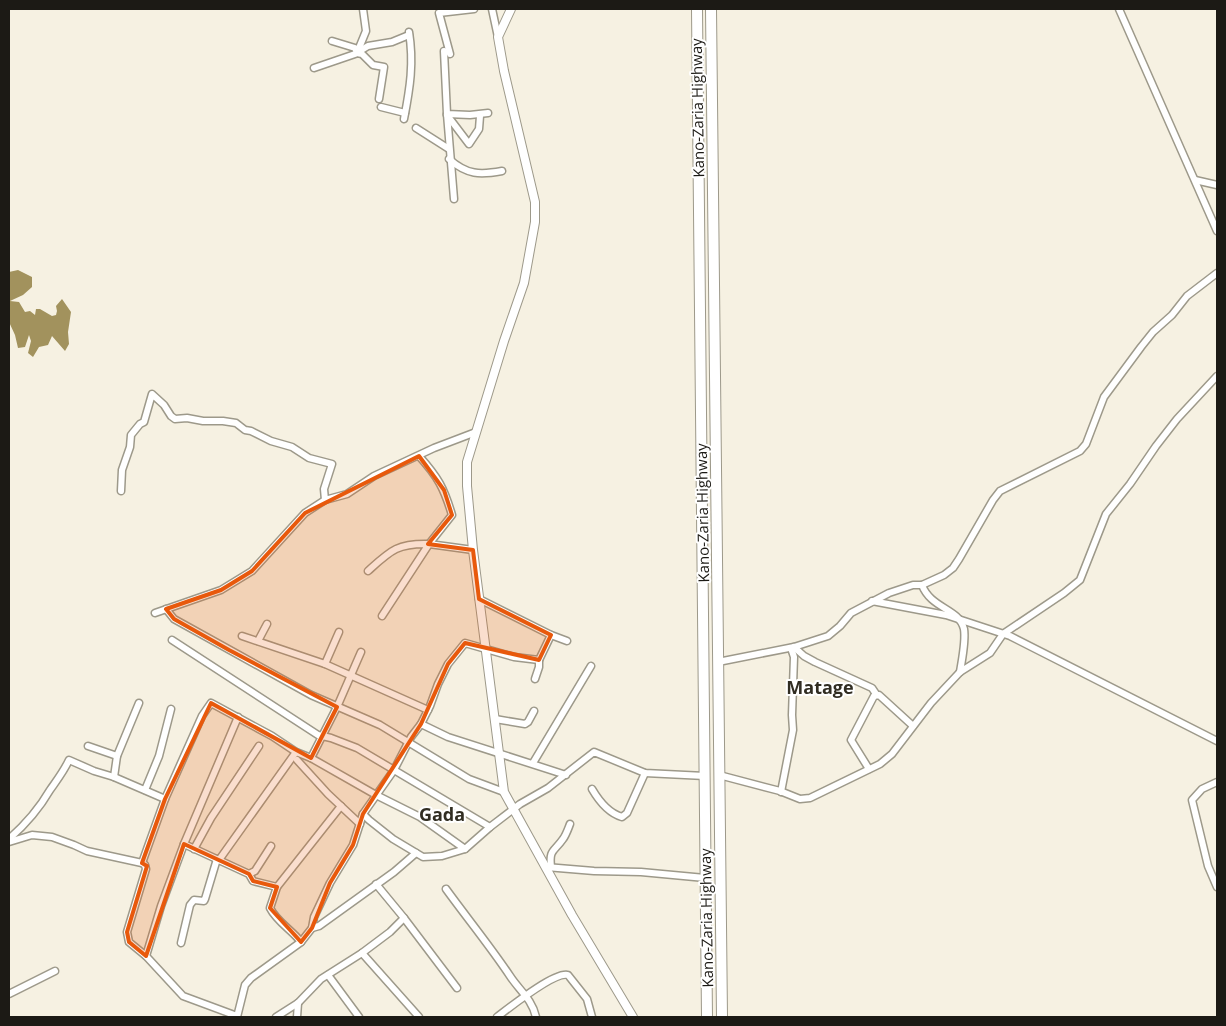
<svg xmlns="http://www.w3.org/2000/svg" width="1226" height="1026" viewBox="0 0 1226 1026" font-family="'Open Sans',sans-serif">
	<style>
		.water { fill: #a2925d }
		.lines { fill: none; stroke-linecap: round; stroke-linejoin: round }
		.minor-casing { stroke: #9d998a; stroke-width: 9 }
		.tertiary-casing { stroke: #9d998a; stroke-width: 10 }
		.trunk-casing { stroke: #9d998a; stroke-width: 12 }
		.minor { stroke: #fff; stroke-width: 6 }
		.tertiary { stroke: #fff; stroke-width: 8 }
		.trunk { stroke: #fff; stroke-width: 10 }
		.marked { fill: #e8590c; fill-opacity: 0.2; stroke: #e8590c; stroke-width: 4; stroke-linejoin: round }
		.labels { text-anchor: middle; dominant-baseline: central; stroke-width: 4; stroke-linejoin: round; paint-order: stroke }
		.street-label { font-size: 15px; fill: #1c1a15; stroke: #fff }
		.quarter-label { font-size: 18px; font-weight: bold; fill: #312d22; stroke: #fff }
	</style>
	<rect width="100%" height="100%" fill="#f6f1e2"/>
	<path class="water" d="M18 270 32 277V287L23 295 10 301 19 302 25 312 30 311 35 315 36 309H40L52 316 56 315 57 311 56 306 62 299 71 312 68 332 69 344 65 351 52 336 48 345 39 347 33 357 28 353 31 341 29 335 25 347 18 348 15 335 9 322V272Z"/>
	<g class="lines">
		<defs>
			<g id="minor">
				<path d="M492 9 498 37"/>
				<path d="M1119 9 1217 231"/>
				<path d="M332 41 355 48 357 53 362 54 373 65 384 67 379 99"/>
				<path d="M444 51 447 114 470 115 488 113"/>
				<path d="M357 53 366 31 363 9"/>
				<path d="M450 54 439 13 474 9"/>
				<path d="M314 68 355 54 368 46 392 42 409 35"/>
				<path d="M381 107 405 113"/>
				<path d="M447 114 454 199"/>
				<path d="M447 115 469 144 479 129 480 116"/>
				<path d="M404 119C410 88 414 63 409 32"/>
				<path d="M416 128 449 149"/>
				<path d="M449 159C467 175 480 175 502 171"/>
				<path d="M1195 180 1217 185"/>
				<path d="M419 456C438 477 444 488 452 515L429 544 473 550"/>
				<path d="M121 491 122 470 130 447 131 435 140 424 144 422 152 394 164 405 171 416 175 419 187 418 203 421H223L236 423 245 430 251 431 271 441 292 447 309 458 332 464 324 489 325 500"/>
				<path d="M368 571C390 551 397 543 429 544L382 616"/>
				<path d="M922 585C931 609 959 608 964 629 966 641 962 659 960 672"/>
				<path d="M479 599 551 635 567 641"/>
				<path d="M872 601 946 615 1010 636 1217 741"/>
				<path d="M166 609 174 619 311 695 380 725 469 779 504 792"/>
				<path d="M155 613 221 590 252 571 305 513 325 500 347 494 374 476 434 448 476 432"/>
				<path d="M242 636 325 664 428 710"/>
				<path d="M172 640 318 735 331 738 357 748 490 827"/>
				<path d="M258 641 267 624"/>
				<path d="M794 647 804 656 815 662 872 688 876 694"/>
				<path d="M718 662 794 647 828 636 840 626 851 613 889 593 913 585H922L944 575 953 568 959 559 993 500 1000 491 1080 451 1086 444 1104 397 1141 347 1153 332 1172 315 1187 296 1217 273"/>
				<path d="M325 664 339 632"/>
				<path d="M535 679 539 667V660"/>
				<path d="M495 719 525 724 528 722 534 711"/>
				<path d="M421 724 448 737 566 775"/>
				<path d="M88 746 117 756"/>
				<path d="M311 758 337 707 361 652"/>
				<path d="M297 760 328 794 360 824"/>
				<path d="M533 763 591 666"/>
				<path d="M869 769 851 740 874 696 879 695 913 726"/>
				<path d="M719 775 780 791 800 799 810 798 880 764 892 754 931 703 960 672 990 653 1003 634 1064 593 1080 580 1106 514 1130 484 1156 446 1177 419 1217 376"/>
				<path d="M114 777 117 756 139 703"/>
				<path d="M1217 782 1202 789 1192 800 1208 866 1217 887"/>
				<path d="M592 789C599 801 608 813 622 817L627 813 645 773"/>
				<path d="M145 790 159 756 171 709"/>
				<path d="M781 792 793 730 792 715 794 657 791 648"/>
				<path d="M363 814 369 820 393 839 423 857 442 856 465 849 490 827 520 804 548 788 594 752 645 773 705 776"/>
				<path d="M9 839C26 824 39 809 50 790 57 780 64 771 69 760L94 771 114 777 165 799"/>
				<path d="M9 842 32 835 52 837 74 845 87 851 142 863 145 865 146 869 127 932 129 942 146 956 183 996 237 1016"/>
				<path d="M184 844 249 874 253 881 277 887 341 806"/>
				<path d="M194 849 211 818 259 746"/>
				<path d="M219 860 296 752"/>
				<path d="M142 863 165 799 202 716 211 703 272 736 296 752 311 758 376 795 420 817 465 849"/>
				<path d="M546 867 594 871 641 872 705 878"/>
				<path d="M551 867C549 849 554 852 563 839 566 835 568 829 570 824"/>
				<path d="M249 874 255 871 271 846"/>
				<path d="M376 884 404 918 457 988"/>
				<path d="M277 887 270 908C277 922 292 930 301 942"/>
				<path d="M446 889C467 918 490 946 510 976 519 990 532 999 536 1017"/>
				<path d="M312 928 319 926 394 872 416 853"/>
				<path d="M181 943 190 905 194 900 204 901 205 899 217 859"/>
				<path d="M362 953 419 1017"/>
				<path d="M146 956 161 906 184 844 238 717"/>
				<path d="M328 975 359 1017"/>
				<path d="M9 994 55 971"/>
				<path d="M237 1017 245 985 251 978 301 942 312 928 314 917 330 883 353 845 363 814 394 770 411 737 421 724 430 706 438 684 448 664 465 643 514 657 539 660 551 635"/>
				<path d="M276 1017 298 1003 321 979 362 953 390 932 404 918"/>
				<path d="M297 1017 298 1003"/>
				<path d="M497 1017C509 1008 555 971 568 975L587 999 592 1017"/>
			</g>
			<path id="tertiary" d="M511 9 498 37 504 71 535 202V222L524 283 504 341 467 462V486L473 550 504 792 572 915 633 1017"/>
			<g id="trunk">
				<path d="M697 9 707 1017"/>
				<path d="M711 9 722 1017"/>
			</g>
		</defs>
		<use href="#minor" class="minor-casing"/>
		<use href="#tertiary" class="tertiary-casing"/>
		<use href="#trunk" class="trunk-casing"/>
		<use href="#minor" class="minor"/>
		<use href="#tertiary" class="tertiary"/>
		<use href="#trunk" class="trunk"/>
	</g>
	<path class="marked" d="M419 456 444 490 452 515 428 544 473 550 479 599 551 635 539 660 465 643 448 664 421 724 363 814 353 845 330 883 312 928 301 942 270 908 277 887 253 881 249 874 184 844 146 956 129 942 127 932 147 866 142 863 165 799 211 703 311 758 337 707 229 650 174 619 166 609 221 590 252 571 305 513Z"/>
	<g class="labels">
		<g class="street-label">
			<text transform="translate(697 108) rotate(-91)">Kano-Zaria Highway</text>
			<text transform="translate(702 513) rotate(-91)">Kano-Zaria Highway</text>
			<text transform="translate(706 918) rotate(-91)">Kano-Zaria Highway</text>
		</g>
		<g class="quarter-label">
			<text x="820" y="687">Matage</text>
			<text x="442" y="814">Gada</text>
		</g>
	</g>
	<rect width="1226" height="1026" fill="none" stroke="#1c1a15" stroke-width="20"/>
</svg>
